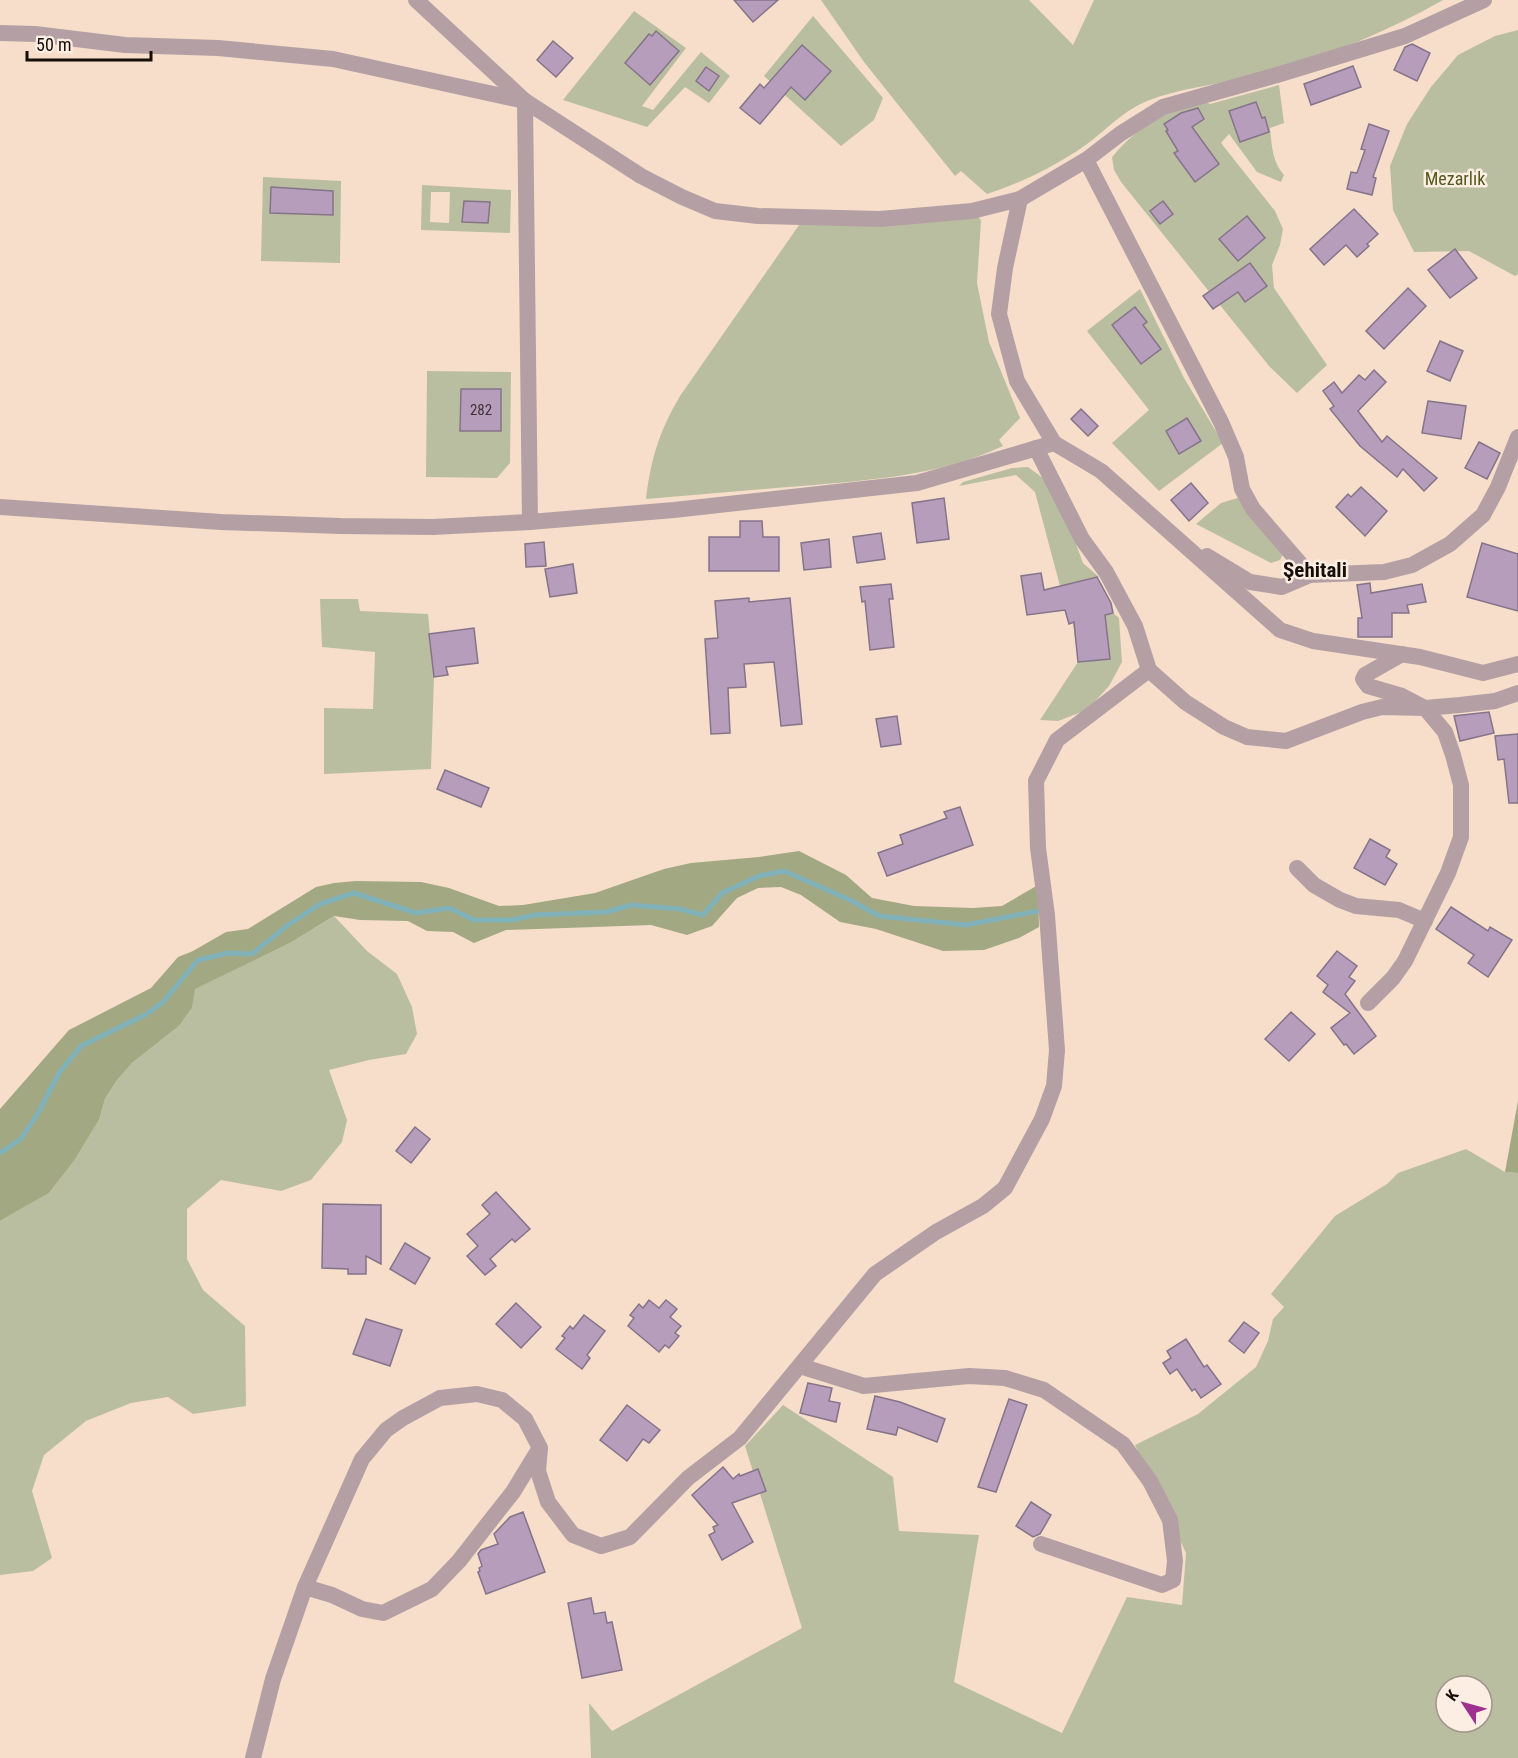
<svg xmlns="http://www.w3.org/2000/svg" width="1518" height="1758" viewBox="0 0 1518 1758" font-family="'Roboto Condensed',sans-serif">
	<style>
		.green { fill: #babea0; fill-rule: evenodd }
		.forest { fill: #a2a882 }
		.lines { fill: none; stroke-linecap: round; stroke-linejoin: round }
		.stream { stroke: #81b2ba; stroke-width: 5 }
		.building { fill: #b69dbc; stroke: #857489; stroke-width: 1.5 }
		.minor { stroke: #b4a0a4; stroke-width: 16 }
		.labels { text-anchor: middle; dominant-baseline: central; stroke-width: 5; stroke-linejoin: round; paint-order: stroke }
		.number-label { font-size: 15px; fill: #3e3235 }
		.park-label { font-size: 18px; fill: #53591c; stroke: #fceee2 }
		.quarter-label { font-size: 21px; font-weight: bold; fill: #160e08; stroke: #fceee2 }
	</style>
	<rect width="100%" height="100%" fill="#f7decb"/>
	<g class="green">
		<path d="M821 0H1029L1073 45 1094 0H1443C1383 34 1317 61 1249 77 1215 85 1180 88 1147 101 1120 112 1101 136 1077 151 1049 169 1018 184 987 194L961 171 955 176 864 62Z"/>
		<path d="M634 11 686 48 642 106 653 110 701 52 730 76 709 103 685 87 647 127 563 100Z"/>
		<path d="M813 16 883 98 874 120 841 146 764 76Z"/>
		<path d="M1518 30V274L1515 276 1469 251 1414 252 1393 210 1390 166 1407 124 1431 87 1458 55 1495 36Z"/>
		<path d="M1279 85 1284 123 1270 128C1272 146 1272 161 1284 175L1281 182 1257 172 1229 134 1221 143 1275 211 1283 229 1280 245 1272 265 1274 288 1327 365 1297 393 1269 366 1121 182 1114 170 1112 157C1138 126 1164 113 1202 100L1210 104Z"/>
		<path d="M263 177 341 181 340 263 261 261Z"/>
		<path d="M422 185 511 190 510 233 421 230ZM431 192H450L449 223 430 222Z"/>
		<path d="M974 208 981 221 977 283 989 342 1020 418 999 440 1003 446C940 476 870 480 802 486 750 490 698 495 646 499 651 458 659 432 680 396L806 215Z"/>
		<path d="M1140 289 1184 378 1223 443 1159 491 1112 443 1149 410 1087 331Z"/>
		<path d="M427 371 511 372 510 463 497 478 426 477Z"/>
		<path d="M1028 467 1043 478 1066 517 1083 563 1099 577 1060 586 1035 492 1016 475 959 486 963 482 1012 468Z"/>
		<path d="M1241 497 1283 554 1280 560 1271 563 1196 524 1221 503Z"/>
		<path d="M320 599H358L360 611 428 614 434 677 431 769 324 774V708L373 709 375 652 322 647Z"/>
		<path d="M1113 613 1119 618 1122 662 1109 686 1087 710 1058 721 1040 720 1078 662 1073 623Z"/>
		<path d="M334 916 367 951 397 974 412 1007 417 1034 406 1054 369 1060 329 1070 347 1120 342 1142 311 1180 281 1191 221 1180 187 1209V1259L203 1290 245 1326 246 1406 193 1414 168 1397 131 1403 86 1421 44 1455 32 1491 52 1558 33 1571 0 1575V1221L49 1193 74 1161 99 1120 105 1099 117 1080 132 1063 179 1026 192 1008 194 989 290 943Z"/>
		<path d="M1466 1149 1505 1172 1518 1173V1758H591L589 1703 612 1731 802 1628 745 1446 783 1405 893 1477 899 1531 979 1535 954 1682 1062 1733 1127 1597 1182 1605 1186 1553 1135 1445 1198 1414 1256 1367 1268 1341 1273 1319 1284 1307 1271 1294 1335 1216 1387 1184 1398 1173ZM1446 1686H1482V1722H1446Z"/>
	</g>
	<g class="forest">
		<path d="M799 851 846 875 872 898 914 906 973 908 1002 906 1038 885 1039 927 1019 938 984 950 943 951 876 929 840 922 801 895 781 887 758 888 737 898 712 926 687 935 651 925 506 930 474 943 453 932 427 931 408 921 360 920 334 916 290 943 195 989 192 1008 179 1026 132 1063 117 1080 105 1099 99 1120 74 1161 49 1193 0 1221V1109L69 1030 151 988 178 957 193 951 226 932 248 929 316 887 334 883 356 881 421 882 449 888 499 906 523 905 595 893 664 869 691 863 759 857Z"/>
		<path d="M1518 1101V1173L1505 1172Z"/>
	</g>
	<g class="lines">
		<path class="stream" d="M0 1153 21 1139 38 1113 59 1073 81 1046 145 1015 163 1002 198 960 228 953 252 954 288 925 320 904 354 893 416 913 449 908 474 920H511L535 915 606 912 631 905 680 909 703 915 722 893 759 876 784 871 850 900 879 916 966 925 1038 911"/>
	</g>
	<g class="building">
		<path d="M734 0H778L753 22Z"/>
		<path d="M656 31 679 51 650 85 625 63 649 34 652 36Z"/>
		<path d="M553 41 573 58 556 77 537 60Z"/>
		<path d="M1412 44 1430 53 1417 81 1394 70 1405 47Z"/>
		<path d="M802 45 831 71 805 100 791 87 760 124 740 108 760 84 764 88Z"/>
		<path d="M1353 66 1361 87 1311 105 1304 84Z"/>
		<path d="M706 67 719 76 709 91 696 81Z"/>
		<path d="M1256 102 1262 118 1265 117 1269 132 1240 142 1229 111Z"/>
		<path d="M1198 108 1204 119 1192 127 1219 164 1195 182 1174 153 1178 151 1166 131 1168 130 1164 124 1181 113Z"/>
		<path d="M1369 124 1389 131 1373 177 1376 178 1372 195 1347 189 1351 172 1357 173 1365 150 1361 149Z"/>
		<path d="M271 187 333 191V215L270 213Z"/>
		<path d="M464 201 490 202 488 223 462 222Z"/>
		<path d="M1163 201 1173 214 1160 224 1150 211Z"/>
		<path d="M1354 209 1378 234 1367 244 1369 246 1357 257 1346 245 1324 265 1310 249Z"/>
		<path d="M1247 216 1265 238 1238 261 1219 239Z"/>
		<path d="M1455 249 1477 278 1450 298 1428 270Z"/>
		<path d="M1250 263 1267 286 1245 302 1238 292 1213 309 1203 296Z"/>
		<path d="M1408 288 1426 306 1384 349 1366 331Z"/>
		<path d="M1135 307 1147 322 1143 325 1161 349 1141 364 1112 325Z"/>
		<path d="M1440 341 1463 351 1450 381 1427 371Z"/>
		<path d="M1374 370 1386 382 1358 411 1382 442 1387 436 1437 478 1424 491 1403 469 1397 477 1360 446 1330 409 1334 406 1323 391 1334 382 1342 393 1359 375 1365 380Z"/>
		<path d="M461 389H501V431H460Z"/>
		<path d="M1428 401 1466 406 1461 439 1422 433Z"/>
		<path d="M1081 409 1098 426 1088 436 1071 419Z"/>
		<path d="M1187 418 1201 441 1179 454 1166 431Z"/>
		<path d="M1479 442 1500 453 1487 479 1465 468Z"/>
		<path d="M1191 483 1208 503 1189 521 1171 500Z"/>
		<path d="M1361 487 1387 511 1365 536 1336 507 1348 494 1351 497Z"/>
		<path d="M944 498 949 539 917 543 912 503Z"/>
		<path d="M740 521H762L763 537H779V571H709V537H740Z"/>
		<path d="M881 533 885 559 857 563 853 537Z"/>
		<path d="M829 539 831 567 804 570 801 543Z"/>
		<path d="M544 542 546 566 526 567 525 544Z"/>
		<path d="M1482 543 1518 554V611L1467 597Z"/>
		<path d="M573 564 577 593 550 597 545 569Z"/>
		<path d="M1041 573 1044 590 1097 577 1111 603 1113 613 1105 615 1110 659 1078 662 1074 622 1069 624 1065 610 1027 615 1021 576Z"/>
		<path d="M1370 583 1371 593 1422 584 1426 602 1407 605 1409 613H1392V637H1358V618H1362L1357 585Z"/>
		<path d="M891 584 893 599H889L894 647 870 650 865 601 862 602 860 587Z"/>
		<path d="M749 598V602L790 598 802 724 781 726 774 662 744 664 746 687 728 688 730 733 711 734 705 639 718 638 715 601Z"/>
		<path d="M474 628 478 663 446 667 448 675 434 677 429 634Z"/>
		<path d="M1489 712 1494 733 1460 741 1454 716Z"/>
		<path d="M897 716 901 744 881 747 876 719Z"/>
		<path d="M1518 734V803H1509L1504 759 1498 760 1495 736Z"/>
		<path d="M445 770 489 788 481 807 437 789Z"/>
		<path d="M960 807 973 845 887 876 878 853 903 844 900 835 947 818 944 812Z"/>
		<path d="M1370 839 1390 850 1386 857 1397 864 1385 885 1354 868Z"/>
		<path d="M1451 907 1488 931 1490 927 1512 940 1488 977 1468 963 1474 955 1436 929Z"/>
		<path d="M1337 951 1357 966 1349 977 1355 981 1345 994 1376 1036 1354 1054 1346 1044 1344 1045 1331 1028 1350 1013 1323 992 1328 985 1317 976Z"/>
		<path d="M1291 1012 1315 1034 1289 1061 1265 1039Z"/>
		<path d="M415 1127 430 1139 411 1163 396 1151Z"/>
		<path d="M496 1192 530 1229 515 1242 512 1239 490 1259 496 1266 485 1275 467 1256 478 1246 467 1234 490 1214 482 1205Z"/>
		<path d="M323 1204 381 1205V1264L366 1256V1274H348V1269L322 1268Z"/>
		<path d="M405 1243 430 1258 415 1284 390 1269Z"/>
		<path d="M649 1300 659 1308 666 1300 677 1309 670 1317 681 1326 675 1333 679 1336 669 1348 665 1345 659 1352 628 1326 634 1318 630 1315 639 1304 643 1308Z"/>
		<path d="M516 1303 541 1327 521 1348 496 1324Z"/>
		<path d="M584 1315 605 1331 587 1355 590 1358 582 1369 556 1349 565 1338 562 1336 570 1326 573 1329Z"/>
		<path d="M366 1319 402 1330 390 1366 353 1354Z"/>
		<path d="M1244 1322 1259 1333 1244 1353 1229 1341Z"/>
		<path d="M1186 1339 1204 1367 1207 1365 1221 1384 1201 1398 1195 1389 1192 1391 1177 1369 1170 1374 1163 1363 1171 1358 1167 1351Z"/>
		<path d="M808 1383 832 1388 829 1401 840 1403 836 1422 800 1413Z"/>
		<path d="M875 1396 900 1402 945 1419 937 1442 898 1427 896 1435 867 1429Z"/>
		<path d="M1009 1399 1027 1405 996 1492 978 1487Z"/>
		<path d="M627 1405 660 1430 649 1443 643 1439 627 1461 600 1440Z"/>
		<path d="M723 1467 733 1479 739 1474 740 1476 758 1469 766 1491 732 1503 753 1542 722 1560 709 1535 715 1532 713 1527 718 1525 692 1495Z"/>
		<path d="M1031 1502 1051 1515 1040 1534 1033 1537 1016 1526Z"/>
		<path d="M523 1512 545 1572 486 1594 478 1572 480 1571 479 1568 482 1566 478 1554 481 1550 498 1544 494 1534 510 1517Z"/>
		<path d="M591 1598 594 1614 605 1612 607 1623 612 1622 622 1670 582 1678 568 1603Z"/>
	</g>
	<g class="lines">
		<g class="minor">
			<path d="M416 0 525 101 641 176 682 197 715 211 758 216 880 219 972 211 1020 199"/>
			<path d="M0 33 35 34 125 45 218 48 333 59 525 101 530 522"/>
			<path d="M1086 160 1221 422 1236 457 1242 489 1253 509 1310 575"/>
			<path d="M1054 443 1101 471 1280 630 1313 641 1420 657 1483 673 1518 664"/>
			<path d="M1036 448 1082 539 1106 572 1135 626 1149 670 1185 702 1224 727 1247 737 1286 741 1362 712 1382 707 1425 708 1460 705 1495 701 1518 693"/>
			<path d="M0 507 221 522 340 526 433 527 530 522 674 510 917 483 1054 443 1017 381 999 314 1005 268 1020 199 1086 160 1120 134 1163 107 1277 75 1405 36 1484 0"/>
			<path d="M1207 556 1250 582 1282 587 1310 575 1384 572 1412 565 1450 544 1483 515 1498 487 1518 437"/>
			<path d="M1297 868 1314 885 1340 900 1356 906 1399 910 1425 921"/>
			<path d="M1368 1003 1393 978 1405 961 1448 873 1461 837V785L1453 755 1445 732 1425 708 1402 696 1368 686 1363 679 1365 675 1402 654"/>
			<path d="M800 1366 864 1386 969 1376 1005 1378 1044 1390 1123 1444 1150 1481 1170 1520 1175 1561 1173 1580 1162 1585 1041 1544"/>
			<path d="M305 1587 332 1595 362 1609 383 1613 432 1589 459 1561 487 1525 513 1492 538 1451"/>
			<path d="M253 1758 273 1679 305 1587 362 1459 386 1430 403 1418 440 1398 477 1394 502 1400 525 1419 540 1448 538 1471 548 1502 573 1535 601 1546 630 1537 688 1478 740 1438 875 1274 936 1232 983 1206 1005 1188 1042 1119 1054 1086 1057 1050 1047 915 1038 848 1036 781 1057 740 1149 670"/>
		</g>
	</g>
	<g class="labels">
		<g class="number-label">
			<text x="481" y="410">282</text>
		</g>
		<g class="park-label">
			<text x="1455" y="178">Mezarlık</text>
		</g>
		<g class="quarter-label">
			<text x="1315" y="570">Şehitali</text>
		</g>
	</g>
	<g transform="translate(1464 1704) rotate(306)"><circle r="28" fill="#fceee2" stroke="#a0948b" stroke-width="1.5"/>
	<path d="M0-4.5L10 22L0 15L-10 22Z" fill="#9e308f"/>
	<text y="-9" font-size="16" font-weight="bold" text-anchor="middle" fill="#160e08">K</text>
	</g>
	<path d="M27 51v9h124v-9" fill="none" stroke="#160e08" stroke-width="3"/>
	<text x="36" y="51" font-size="18" fill="#160e08" stroke="#fceee2" stroke-width="4.5" paint-order="stroke">50 m</text>
</svg>
